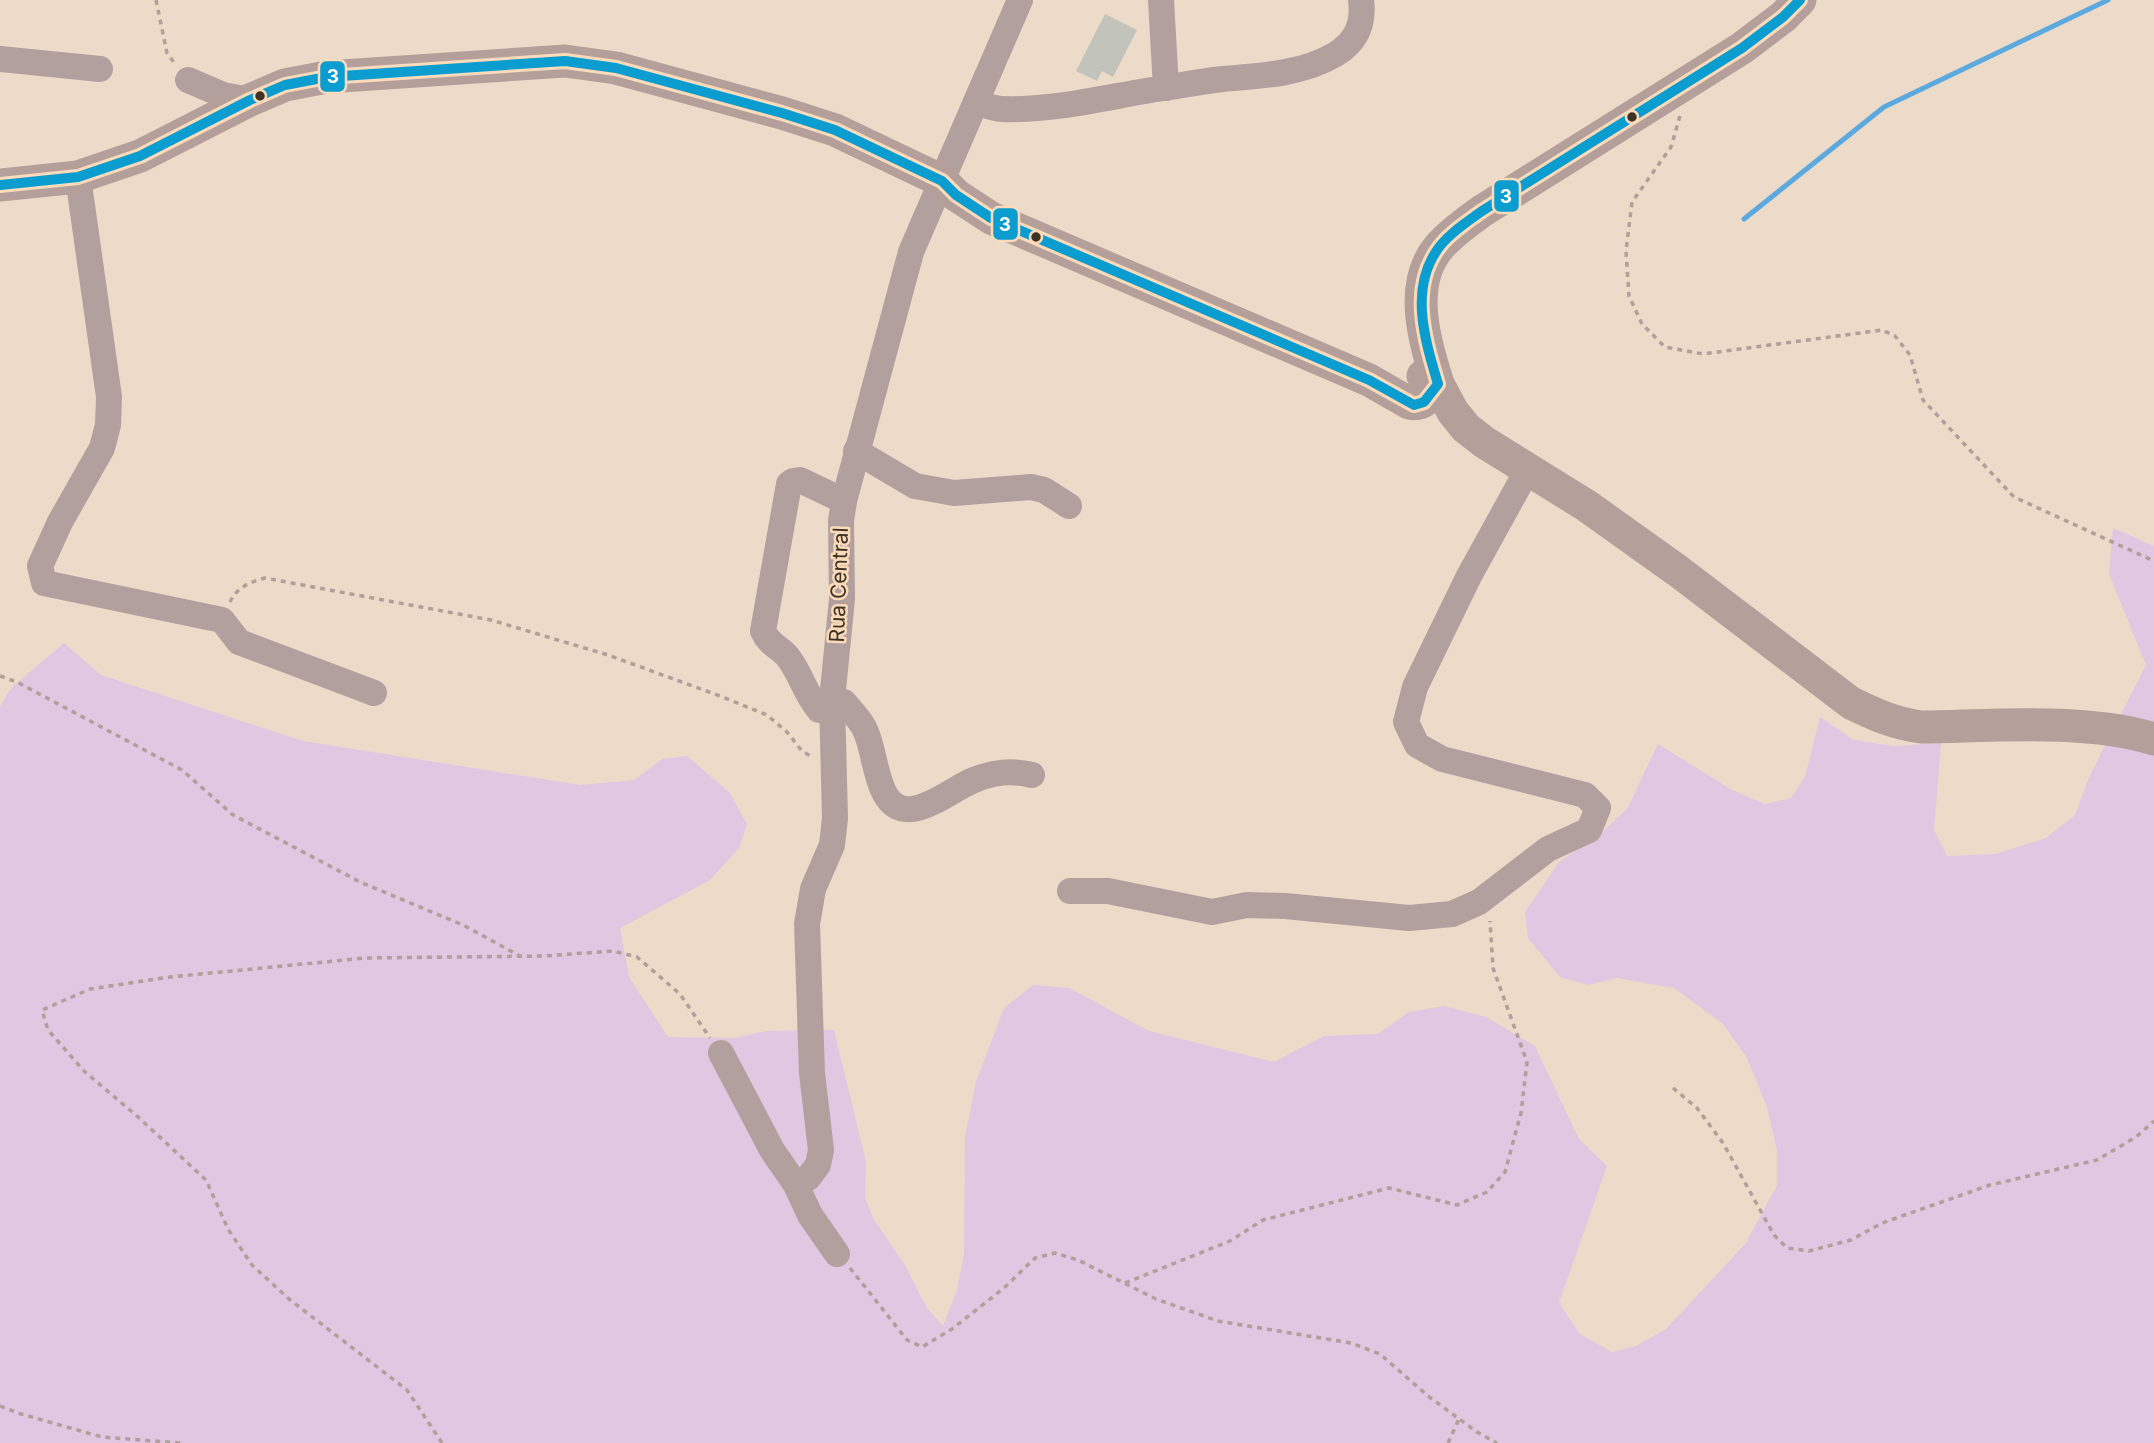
<svg xmlns="http://www.w3.org/2000/svg" width="2154" height="1443" viewBox="0 0 2154 1443" font-family="Inter,sans-serif">
  <style>
    .green { fill: #e0c7e2 }
    .lines { fill: none; stroke-linecap: round; stroke-linejoin: round }
    .stream { stroke: #5ba9de; stroke-width: 5 }
    .building { fill: #c2c3bb }
    .path { stroke: #b0a09a; stroke-width: 3.5; stroke-dasharray: 5 5; stroke-linecap: butt }
    .minor { stroke: #b2a09e; stroke-width: 26 }
    .major { stroke: #b49f9a; stroke-width: 33 }
    .bus-1-casing { stroke: #fcdbbb; stroke-width: 16 }
    .bus-1 { stroke: #0b9cd0; stroke-width: 10 }
    .bus-dot { fill: #3f3326; stroke: #fcdbbb; stroke-width: 2.5 }
    .labels { text-anchor: middle; stroke-width: 5; stroke-linejoin: round; paint-order: stroke }
    .street-label { font-size: 21px; fill: #3f3326; stroke: #fcdbbb }
    .line-badge { stroke: #fcdbbb; stroke-width: 2.5 }
    .badge-label { font-size: 19px; text-anchor: middle; font-weight: bold; fill: #fff }
  </style>
  <rect width="100%" height="100%" fill="#eddbca"/>
  <polygon class="green" points="2113,528 2154,546 2154,1443 0,1443 0,706 12,687 64,643 101,675 303,741 580,785 634,780 662,759 687,756 729,792 747,824 739,848 710,880 620,928 629,977 668,1037 735,1038 765,1031 834,1030 866,1162 865,1198 874,1220 905,1265 927,1308 943,1326 957,1290 964,1254 965,1137 976,1082 1004,1008 1033,985 1069,988 1149,1031 1274,1062 1324,1036 1378,1034 1409,1012 1444,1006 1486,1017 1535,1046 1579,1139 1607,1166 1559,1303 1580,1334 1612,1352 1636,1346 1666,1329 1746,1243 1777,1185 1777,1151 1767,1107 1747,1058 1723,1024 1674,988 1617,978 1588,985 1560,977 1528,938 1525,912 1559,862 1601,833 1627,809 1658,744 1732,790 1765,804 1791,798 1805,777 1820,717 1854,740 1893,746 1941,743 1934,830 1947,856 1996,854 2046,838 2075,815 2090,775 2146,665 2109,574"/>
  <g class="lines">
    <polyline class="stream" points="1744,219 1884,107 2108,0"/>
  </g>
  <polygon class="building" points="1105,14 1137,30 1113,77 1102,71 1097,81 1076,71"/>
  <g class="lines">
    <g class="path">
      <polyline points="156,0 167,53 175,64"/>
      <polyline points="1680,116 1671,147 1632,202 1626,251 1629,296 1642,324 1665,347 1703,354 1882,330 1895,336 1910,355 1923,400 2014,497 2154,561"/>
      <path d="M230 602C237 587 250 582 265 578L491 620 608 655 720 696 767 715 787 732 802 751 812 757"/>
      <polyline points="0,676 17,682 182,770 233,815 360,882 463,925 520,956"/>
      <polyline points="1673,1088 1697,1108 1723,1143 1774,1235 1787,1248 1809,1251 1851,1240 1882,1223 1990,1185 2097,1160 2136,1137 2154,1121"/>
      <polyline points="850,1268 907,1340 922,1347 952,1329 1004,1288 1035,1258 1055,1253 1078,1260 1156,1299 1218,1321 1351,1343 1380,1354 1428,1396 1477,1432 1497,1443"/>
      <polyline points="1125,1283 1230,1241 1263,1220 1389,1188 1457,1205 1487,1192 1505,1172 1521,1113 1527,1062 1493,968 1490,921"/>
      <polyline points="0,1406 21,1414 102,1437 181,1443"/>
      <polyline points="442,1443 407,1390 289,1299 252,1265 228,1229 206,1180 137,1116 84,1071 48,1030 42,1010 90,989 170,977 365,958 544,956 613,951 637,957 680,994 710,1038"/>
      <polyline points="1448,1443 1459,1419"/>
    </g>
    <g class="minor">
      <polyline points="1161,0 1166,88"/>
      <polyline points="0,59 100,69"/>
      <polyline points="188,80 223,95 250,100"/>
      <path d="M976 102C984 105 993 109 1002 109 1058 111 1114 95 1170 87 1188 84 1205 81 1223 79 1260 76 1303 74 1336 54 1357 41 1364 23 1361 0"/>
      <polyline points="78,177 109,397 108,425 102,448 60,522 40,566 44,583 222,620 239,642 374,693"/>
      <polyline points="856,451 915,486 954,493 1031,487 1044,490 1069,506"/>
      <path d="M832 700 844 702C851 711 862 721 866 732 874 751 875 776 885 794 906 831 948 790 974 780 994 772 1011 770 1032 775"/>
      <path d="M832 712 819 710C805 693 802 677 790 660 782 647 770 647 763 631L789 484 793 481 800 480 844 501"/>
      <polyline points="1070,891 1108,891 1212,912 1247,905 1285,906 1409,918 1452,914 1479,902 1548,849 1589,830 1598,808 1585,795 1442,759 1417,745 1406,722 1415,687 1469,576 1528,469"/>
      <polyline points="721,1053 772,1150 796,1185 810,1215 837,1254"/>
      <polyline points="796,1185 808,1178 818,1165 821,1150 812,1073 807,924 813,889 832,845 835,818 832,700 842,599 841,521 844,501 911,252 1020,0"/>
    </g>
    <g class="major">
      <path d="M0 185 78 177 140 156 250 100 285 85 327 77 565 61 616 68 782 113 835 130 942 181 956 195 991 218 1369 380 1409 403C1425 407 1429 395 1438 384"/>
      <path d="M1423 376 1438 384 1453 412 1466 428 1484 442 1587 506 1678 571 1851 703C1876 715 1893 723 1921 727 1994 726 2084 718 2154 739"/>
      <path d="M1438 384C1425 342 1407 285 1439 247 1451 233 1467 222 1482 211L1742 48 1783 17 1800 0"/>
    </g>
    <g class="bus-1-casing">
      <path id="bus-1" d="M0 185 78 177 140 156 250 100 285 85 327 77 565 61 616 68 782 113 835 130 942 181 956 195 991 218 1369 380 1414 405 1424 402 1438 384C1425 340 1408 287 1440 246 1451 232 1467 222 1482 211L1742 48 1783 17 1800 0"/>
    </g>
    <use href="#bus-1" class="bus-1"/>
  </g>
  <g class="bus-dot">
    <circle cx="260" cy="96" r="6"/>
    <circle cx="1632" cy="117" r="6"/>
    <circle cx="1036" cy="237" r="6"/>
  </g>
  <g class="labels">
    <g class="street-label">
      <text transform="translate(839 585) rotate(-88)" y="7">Rua Central</text>
    </g>
  </g>
  <g class="line-badge">
    <rect x="319" y="60" width="27" height="33" rx="7" fill="#0b9cd0"/>
    <rect x="1493" y="179" width="27" height="34" rx="7" fill="#0b9cd0"/>
    <rect x="992" y="207" width="27" height="34" rx="7" fill="#0b9cd0"/>
  </g>
  <g class="badge-label">
    <text x="333" y="83">3</text>
    <text x="1506" y="203">3</text>
    <text x="1005" y="231">3</text>
  </g>
</svg>
